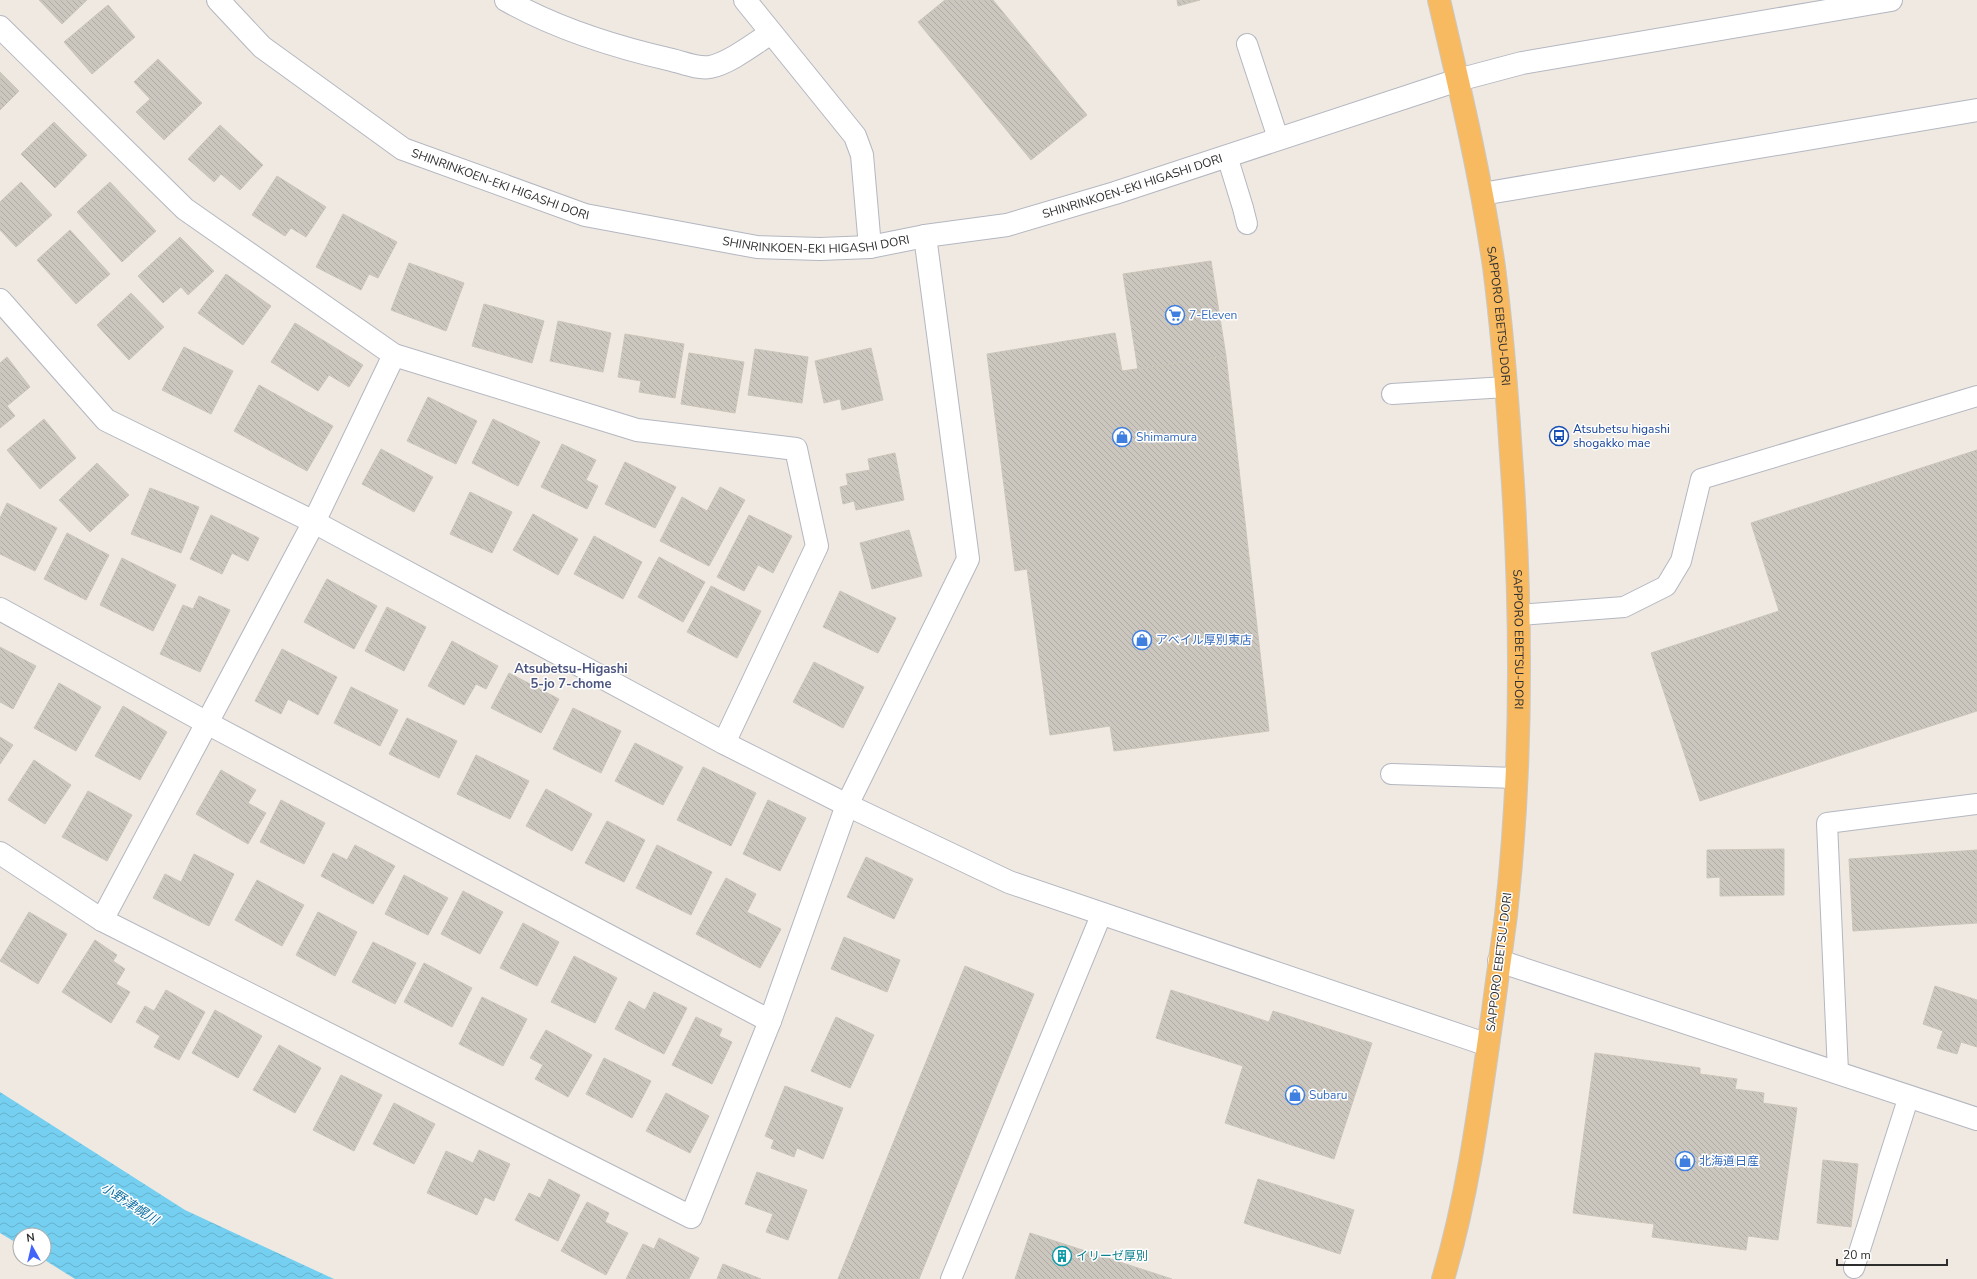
<svg xmlns="http://www.w3.org/2000/svg" width="1977" height="1279" viewBox="0 0 1977 1279" font-family="'Nunito Sans','Noto Sans JP',sans-serif">
  <style>
    .water { fill: url(#water-waves) }
    .building { fill: url(#building-back-hatch); stroke: #cbc5ba }
    .lines { fill: none; stroke-linecap: round; stroke-linejoin: round }
    .service-casing { stroke: #b4b7c1; stroke-width: 22 }
    .minor-casing { stroke: #b4b7c1; stroke-width: 24 }
    .tertiary-casing { stroke: #b4b7c1; stroke-width: 24 }
    .trunk-casing { stroke: #c9c9c9; stroke-width: 24 }
    .service { stroke: #fff; stroke-width: 20 }
    .minor { stroke: #fff; stroke-width: 22 }
    .tertiary { stroke: #fff; stroke-width: 22 }
    .trunk { stroke: #f8ba60; stroke-width: 22 }
    .labels { text-anchor: middle; stroke-width: 3; stroke-linejoin: round; paint-order: stroke }
    .street-label { font-size: 12px; fill: #2e2e2e; stroke: #fff }
    .shop-label { font-size: 12px; fill: #366cbe; stroke: #fff; text-anchor: start }
    .transit-label { font-size: 12px; fill: #164399; stroke: #fff; text-anchor: start }
    .culture-label { font-size: 12px; fill: #0d838f; stroke: #fff; text-anchor: start }
    .neighbourhood-label { font-size: 13px; font-weight: bold; fill: #4d5680; stroke: #fff }
    .water-label { font-size: 13px; font-style: italic; fill: #0d6fa3; stroke: #fff }
  </style>
  <defs>
    <pattern id="water-waves" width="16" height="10" patternUnits="userSpaceOnUse"><rect width="16" height="10" fill="#75cff0"/><path d="M0 5q4-4 8 0t8 0" fill="none" stroke="#66b2ce"/></pattern>
    <pattern id="building-back-hatch" width="6" height="6" patternUnits="userSpaceOnUse"><rect width="6" height="6" fill="#cbc7bf"/><path d="M-1 5l2 2M0 0l6 6M5-1l2 2" fill="none" stroke="#afaba4"/></pattern>
  </defs>
  <rect width="100%" height="100%" fill="#efe9e1"/>
  <polygon class="water" points="0,1092 185,1210 334,1279 75,1279 43,1259 44,1235 20,1235 20,1245 0,1233"/>
  <g class="building">
    <polygon points="39,0 87,0 62,24"/>
    <polygon points="945,0 993,0 1087,115 1031,160 918,22"/>
    <polygon points="1177,0 1200,0 1178,6"/>
    <polygon points="108,5 135,37 92,74 64,42"/>
    <polygon points="158,59 202,103 164,140 136,112 150,99 134,82"/>
    <polygon points="0,72 19,91 0,110"/>
    <polygon points="54,122 87,155 55,188 21,154"/>
    <polygon points="220,125 263,165 240,190 221,174 214,182 188,159"/>
    <polygon points="277,176 326,207 306,237 291,228 285,236 252,215"/>
    <polygon points="21,182 52,215 16,247 0,230 0,202"/>
    <polygon points="110,182 156,231 122,262 77,212"/>
    <polygon points="343,214 397,242 378,278 369,274 361,290 316,267"/>
    <polygon points="70,230 110,274 76,304 37,260"/>
    <polygon points="180,237 214,271 188,295 181,287 163,303 138,276"/>
    <polygon points="1211,261 1226,356 1138,370 1123,274"/>
    <polygon points="409,263 464,283 446,331 391,310"/>
    <polygon points="226,274 271,306 243,345 198,313"/>
    <polygon points="131,293 164,327 129,360 97,325"/>
    <polygon points="484,304 544,321 532,363 472,346"/>
    <polygon points="558,321 611,333 603,372 550,361"/>
    <polygon points="295,323 363,365 349,387 329,375 318,391 271,362"/>
    <polygon points="1115,333 1122,371 1226,356 1269,731 1114,751 1110,726 1050,735 1027,569 1015,571 987,354"/>
    <polygon points="625,334 684,344 675,398 639,392 641,381 618,377"/>
    <polygon points="184,347 233,371 211,414 162,390"/>
    <polygon points="871,348 883,400 842,410 840,399 824,403 815,361"/>
    <polygon points="755,349 808,357 802,403 748,395"/>
    <polygon points="689,353 744,362 735,413 681,404"/>
    <polygon points="7,357 30,387 7,406 15,416 0,428 0,363"/>
    <polygon points="259,385 333,426 307,471 234,431"/>
    <polygon points="428,397 477,421 456,464 407,441"/>
    <polygon points="44,419 76,458 40,489 7,450"/>
    <polygon points="493,419 540,442 518,486 472,463"/>
    <polygon points="562,444 596,460 586,480 598,486 587,509 541,487"/>
    <polygon points="381,449 433,477 414,512 362,484"/>
    <polygon points="1977,450 1977,711 1700,801 1651,653 1779,611 1751,523"/>
    <polygon points="895,453 904,500 856,510 854,501 843,504 840,487 848,485 846,474 870,470 868,459"/>
    <polygon points="625,462 676,487 655,528 605,504"/>
    <polygon points="97,463 129,495 90,532 59,500"/>
    <polygon points="720,487 745,500 709,566 660,541 682,497 707,511"/>
    <polygon points="150,488 199,507 181,553 131,534"/>
    <polygon points="470,492 512,512 492,553 450,534"/>
    <polygon points="7,503 57,528 35,571 0,554 0,518"/>
    <polygon points="533,514 578,539 558,575 513,550"/>
    <polygon points="211,515 259,538 248,561 232,553 222,574 190,559"/>
    <polygon points="749,515 792,536 773,573 758,565 744,591 717,577"/>
    <polygon points="909,530 922,576 872,589 860,543"/>
    <polygon points="67,533 109,555 86,600 44,579"/>
    <polygon points="594,536 642,562 623,599 574,574"/>
    <polygon points="659,557 705,582 683,622 638,597"/>
    <polygon points="122,558 176,585 153,631 100,605"/>
    <polygon points="327,579 377,606 354,649 304,622"/>
    <polygon points="711,586 761,611 737,658 687,632"/>
    <polygon points="840,591 896,618 878,653 823,627"/>
    <polygon points="199,596 230,610 200,672 160,654 183,605 193,609"/>
    <polygon points="387,607 426,627 404,671 365,651"/>
    <polygon points="452,641 498,666 486,689 476,684 464,705 428,686"/>
    <polygon points="0,647 36,666 13,709 0,702"/>
    <polygon points="282,649 337,677 318,715 288,699 281,714 255,701"/>
    <polygon points="814,662 864,687 843,728 793,702"/>
    <polygon points="509,673 559,699 541,733 491,708"/>
    <polygon points="59,683 101,707 76,751 34,728"/>
    <polygon points="351,687 398,710 380,746 334,723"/>
    <polygon points="123,706 167,732 140,780 95,756"/>
    <polygon points="573,708 621,731 601,773 553,749"/>
    <polygon points="407,718 457,741 439,778 389,754"/>
    <polygon points="0,737 13,745 0,764"/>
    <polygon points="635,743 683,767 663,805 615,781"/>
    <polygon points="476,755 529,781 510,819 457,794"/>
    <polygon points="34,760 71,785 45,824 8,800"/>
    <polygon points="703,767 756,793 731,846 677,820"/>
    <polygon points="221,770 256,790 248,803 266,813 248,844 196,814"/>
    <polygon points="546,789 592,814 572,851 526,826"/>
    <polygon points="88,791 132,815 107,861 62,837"/>
    <polygon points="281,800 325,823 304,864 260,842"/>
    <polygon points="768,800 806,818 780,871 743,854"/>
    <polygon points="607,821 645,840 624,882 585,863"/>
    <polygon points="355,845 395,866 373,904 321,876 333,853 347,860"/>
    <polygon points="657,845 712,872 691,915 636,888"/>
    <polygon points="1784,849 1784,895 1720,896 1720,877 1707,878 1707,850"/>
    <polygon points="1977,850 1977,923 1853,931 1849,859"/>
    <polygon points="194,854 234,874 209,926 153,898 165,874 181,882"/>
    <polygon points="866,857 913,879 894,919 847,897"/>
    <polygon points="404,875 448,898 428,935 385,914"/>
    <polygon points="726,878 756,894 747,912 781,929 760,968 696,934"/>
    <polygon points="257,880 304,905 282,946 235,920"/>
    <polygon points="463,891 503,912 480,954 441,934"/>
    <polygon points="29,912 67,934 38,984 0,961"/>
    <polygon points="318,912 357,932 335,976 296,955"/>
    <polygon points="523,923 559,942 537,986 500,968"/>
    <polygon points="844,937 900,960 887,992 831,969"/>
    <polygon points="95,940 117,955 113,961 125,969 116,984 130,992 111,1023 62,992"/>
    <polygon points="373,942 416,963 395,1004 352,982"/>
    <polygon points="574,956 617,978 595,1023 551,1002"/>
    <polygon points="424,963 472,988 452,1027 404,1002"/>
    <polygon points="965,966 1034,994 919,1279 838,1279"/>
    <polygon points="1935,986 1977,1000 1977,1047 1961,1042 1957,1054 1937,1048 1943,1031 1923,1024"/>
    <polygon points="166,990 205,1012 179,1060 154,1047 160,1036 136,1022 145,1006 154,1011"/>
    <polygon points="1171,990 1269,1022 1273,1011 1372,1043 1334,1159 1225,1123 1243,1066 1156,1038"/>
    <polygon points="654,992 687,1008 664,1054 615,1029 629,1001 645,1010"/>
    <polygon points="482,997 527,1019 503,1066 459,1044"/>
    <polygon points="215,1010 262,1036 238,1078 192,1053"/>
    <polygon points="696,1017 722,1029 719,1036 732,1042 712,1084 672,1065"/>
    <polygon points="836,1017 874,1035 850,1088 811,1071"/>
    <polygon points="546,1030 592,1055 568,1097 535,1079 543,1065 530,1058"/>
    <polygon points="279,1045 321,1068 295,1113 253,1090"/>
    <polygon points="1595,1053 1700,1068 1700,1074 1737,1079 1735,1089 1764,1093 1763,1103 1797,1108 1778,1240 1748,1236 1746,1250 1652,1237 1654,1224 1573,1213"/>
    <polygon points="604,1058 651,1081 632,1118 586,1094"/>
    <polygon points="341,1075 382,1095 354,1151 313,1130"/>
    <polygon points="785,1086 843,1108 823,1159 797,1148 794,1157 771,1148 774,1140 765,1136"/>
    <polygon points="666,1093 709,1116 690,1153 646,1131"/>
    <polygon points="394,1103 435,1124 414,1164 373,1144"/>
    <polygon points="479,1150 510,1164 494,1201 485,1197 477,1215 427,1193 446,1151 473,1163"/>
    <polygon points="1823,1160 1858,1164 1851,1227 1817,1223"/>
    <polygon points="757,1172 807,1190 788,1240 766,1232 773,1214 745,1204"/>
    <polygon points="549,1179 580,1195 558,1241 515,1220 529,1193 540,1198"/>
    <polygon points="1258,1179 1354,1210 1340,1254 1244,1223"/>
    <polygon points="587,1202 609,1213 605,1222 628,1233 606,1275 561,1251"/>
    <polygon points="1030,1233 1172,1279 1015,1279"/>
    <polygon points="659,1238 699,1258 689,1279 626,1279 643,1244 654,1249"/>
    <polygon points="723,1264 761,1279 717,1279"/>
  </g>
  <g class="lines">
    <g class="service-casing">
      <g id="service">
        <polyline points="1247,44 1278,138"/>
        <polyline points="1227,156 1243,208 1247,224"/>
        <polyline points="1392,394 1506,387"/>
        <polyline points="1519,615 1624,607 1666,586 1681,561 1701,479 1977,396"/>
        <polyline points="1391,774 1516,778"/>
        <polyline points="1838,1072 1827,823 1977,804"/>
        <polyline points="1854,1268 1909,1096"/>
        <polyline points="951,1279 1102,913"/>
      </g>
    </g>
    <g class="minor-casing">
      <g id="minor">
        <path d="M506 0C557 29 615 47 672 60 684 63 698 69 710 67 730 63 755 43 771 33"/>
        <polyline points="745,0 855,136 862,155 870,247"/>
        <polyline points="0,27 185,209 394,355 637,430 796,449 817,546 724,743"/>
        <polyline points="1482,194 1977,110"/>
        <polyline points="0,609 207,723 770,1021"/>
        <polyline points="0,853 102,920 691,1217 770,1021 847,805 968,559 925,236"/>
        <polyline points="102,920 314,522 394,355"/>
      </g>
    </g>
    <g class="tertiary-casing">
      <g id="tertiary">
        <path id="s1" d="M218 0 262 47 403 149 585 215 757 247 820 249 870 247 925 236 1007 225 1115 193 1458 80 1522 63 1891 0"/>
        <polyline points="0,300 106,420 314,522 724,743 847,805 1009,882 1488,1045"/>
        <polyline points="1499,961 1977,1119"/>
      </g>
    </g>
    <g class="trunk-casing">
      <g id="trunk">
        <path id="s2" d="M1439 0C1460 89 1481 177 1494 267 1502 329 1507 392 1511 455 1522 607 1523 763 1506 915 1502 947 1497 979 1493 1011 1480 1101 1469 1192 1443 1279"/>
      </g>
    </g>
    <use href="#service" class="service"/>
    <use href="#minor" class="minor"/>
    <use href="#tertiary" class="tertiary"/>
    <use href="#trunk" class="trunk"/>
  </g>
  <defs>
    <g id="supermarket-ring" transform="scale(1)"><circle r="9.5" fill="#fff" stroke="#3f7fe0" stroke-width="1.5"/><path d="M-6-5.5h2.5l.6 2H6L4.5 2H-2.5L-4.4-4H-6ZM-1.5 3.2a1.3 1.3 0 1 0 .1 0ZM3 3.2a1.3 1.3 0 1 0 .1 0Z" fill="#3f7fe0"/></g>
    <g id="bus-ring" transform="scale(1)"><circle r="9.5" fill="#fff" stroke="#1a4fb4" stroke-width="1.5"/><path d="M-5-6H5V4H4V6H2V4H-2V6H-4V4H-5ZM-3.5-4V0h7V-4ZM-3.5 1.2v1.5H-2V1.2ZM2 1.2v1.5H3.5V1.2Z" fill="#1a4fb4"/></g>
    <g id="shop-ring" transform="scale(1)"><circle r="9.5" fill="#fff" stroke="#3f7fe0" stroke-width="1.5"/><path d="M-5-2.5h2.3a2.7 3.5 0 0 1 5.4 0H5L5.5 6h-11ZM-1.5-2.5h3a1.5 2.3 0 0 0-3 0Z" fill="#3f7fe0"/></g>
    <g id="building-ring" transform="scale(1)"><circle r="9.5" fill="#fff" stroke="#0f9aa8" stroke-width="1.5"/><path d="M-4-6H4V6H1V3H-1V6H-4ZM-2.5-4.3h1.7v1.8h-1.7ZM.8-4.3h1.7v1.8H.8ZM-2.5-1h1.7V.8h-1.7ZM.8-1h1.7V.8H.8Z" fill="#0f9aa8"/></g>
  </defs>
  <g fill-rule="evenodd">
    <use href="#supermarket-ring" x="1175" y="315"/>
    <use href="#bus-ring" x="1559" y="436"/>
    <use href="#shop-ring" x="1122" y="437"/>
    <use href="#shop-ring" x="1142" y="640"/>
    <use href="#shop-ring" x="1295" y="1095"/>
    <use href="#shop-ring" x="1685" y="1161"/>
    <use href="#building-ring" x="1062" y="1256"/>
  </g>
  <g class="labels">
    <g class="street-label">
      <text dy="4" stroke="none"><textPath href="#s1" startOffset="342">SHINRINKOEN-EKI HIGASHI DORI</textPath></text>
      <text dy="4" stroke="none"><textPath href="#s1" startOffset="990">SHINRINKOEN-EKI HIGASHI DORI</textPath></text>
      <text dy="4" stroke="none"><textPath href="#s1" startOffset="666">SHINRINKOEN-EKI HIGASHI DORI</textPath></text>
      <text dy="4" stroke="none"><textPath href="#s2" startOffset="322">SAPPORO EBETSU-DORI</textPath></text>
      <text dy="4" stroke="none"><textPath href="#s2" startOffset="646">SAPPORO EBETSU-DORI</textPath></text>
      <text transform="translate(1499 962) rotate(-83)" y="4">SAPPORO EBETSU-DORI</text>
    </g>
    <g class="shop-label">
      <text x="1189" y="319">7-Eleven</text>
      <text x="1136" y="441">Shimamura</text>
      <text x="1156" y="644">アベイル厚別東店</text>
      <text x="1309" y="1099">Subaru</text>
      <text x="1699" y="1165">北海道日産</text>
    </g>
    <g class="transit-label">
      <text x="1573" y="433">Atsubetsu higashi<tspan x="1573" dy="14">shogakko mae</tspan></text>
    </g>
    <g class="culture-label">
      <text x="1076" y="1260">イリーゼ厚別</text>
    </g>
    <g class="neighbourhood-label">
      <text x="571" y="673">Atsubetsu-Higashi<tspan x="571" dy="15">5-jo 7-chome</tspan></text>
    </g>
    <g class="water-label">
      <text transform="translate(130 1203) rotate(33)" y="5">小野津幌川</text>
    </g>
  </g>
  <g transform="translate(32 1247) rotate(352)"><circle r="19" fill="#ffffff" stroke="#ababab"/>
  <path d="M0-3L7 15L0 10L-7 15Z" fill="#4264fb"/>
  <text y="-6" font-size="11" font-weight="bold" text-anchor="middle" fill="#2e2e2e">N</text>
  </g>
  <path d="M1837 1259v6h110v-6" fill="none" stroke="#2e2e2e" stroke-width="2"/>
  <text x="1843" y="1259" font-size="12" fill="#2e2e2e" stroke="#ffffff" stroke-width="3" paint-order="stroke">20 m</text>
</svg>
